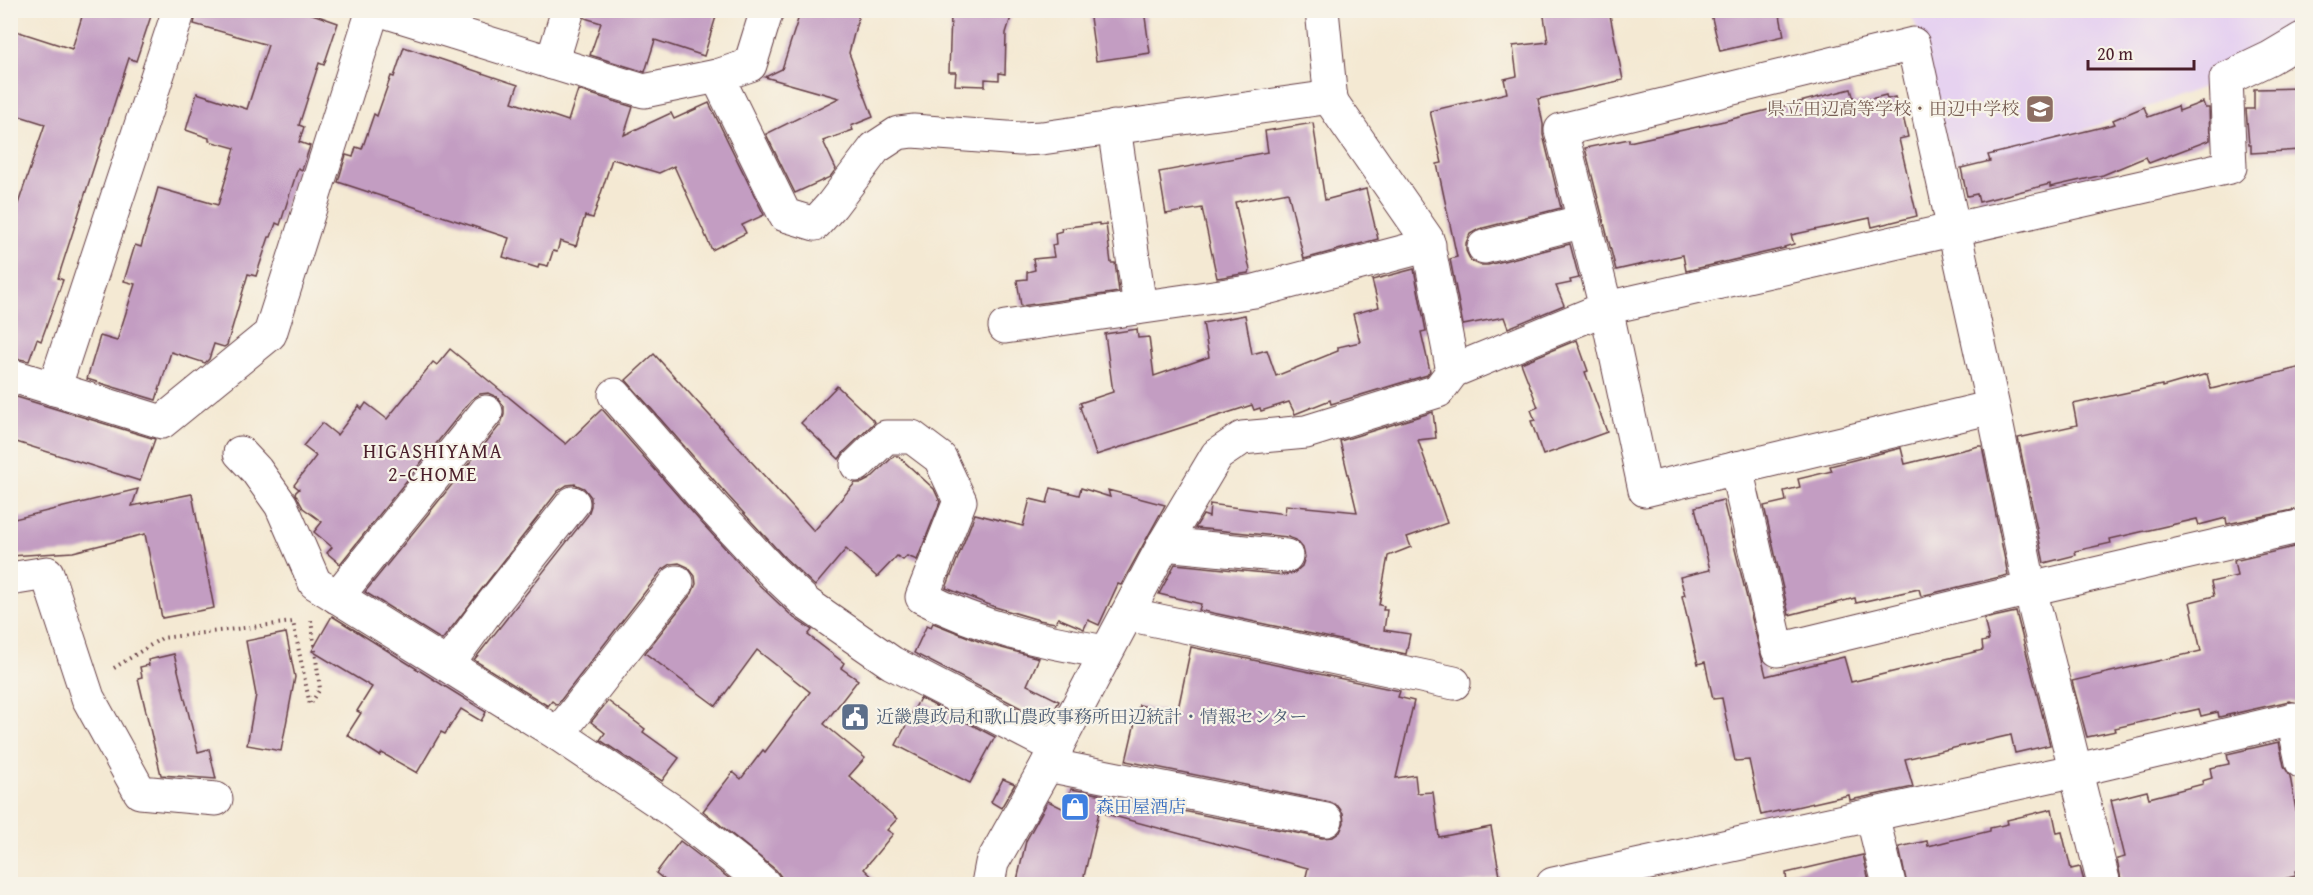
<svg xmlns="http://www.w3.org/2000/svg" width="2313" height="895" viewBox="0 0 2313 895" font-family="'Gentium Book Plus','Noto Serif JP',serif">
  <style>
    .built { fill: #e6d2f0 }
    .building { fill: #c39dc2 }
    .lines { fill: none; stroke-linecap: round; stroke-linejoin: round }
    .minor-casing { stroke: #643d44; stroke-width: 35 }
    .path { stroke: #643d44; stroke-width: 4; stroke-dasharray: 1.5 4.5; stroke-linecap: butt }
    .minor { stroke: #fff; stroke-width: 33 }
    .labels { text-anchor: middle; stroke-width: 4.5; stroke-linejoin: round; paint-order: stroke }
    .education-label { font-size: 18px; fill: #785e54; stroke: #f7f3e8; text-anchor: end }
    .service-label { font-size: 18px; fill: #4e5e75; stroke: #f7f3e8; text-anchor: start }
    .shop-label { font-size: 18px; fill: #366cbe; stroke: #f7f3e8; text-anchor: start }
    .neighbourhood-label { font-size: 20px; letter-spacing: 1.5px; fill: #4a1f2b; stroke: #f7f3e8 }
  </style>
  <rect width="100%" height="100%" fill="#f7f3e8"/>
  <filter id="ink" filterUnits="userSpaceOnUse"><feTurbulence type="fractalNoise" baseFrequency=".0167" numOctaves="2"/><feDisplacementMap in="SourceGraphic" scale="12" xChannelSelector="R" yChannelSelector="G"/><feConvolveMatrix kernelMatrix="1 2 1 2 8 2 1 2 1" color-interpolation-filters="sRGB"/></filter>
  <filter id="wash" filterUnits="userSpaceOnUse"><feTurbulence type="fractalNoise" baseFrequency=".008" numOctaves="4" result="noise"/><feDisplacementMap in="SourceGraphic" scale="24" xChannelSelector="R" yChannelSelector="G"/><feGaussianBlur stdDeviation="1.35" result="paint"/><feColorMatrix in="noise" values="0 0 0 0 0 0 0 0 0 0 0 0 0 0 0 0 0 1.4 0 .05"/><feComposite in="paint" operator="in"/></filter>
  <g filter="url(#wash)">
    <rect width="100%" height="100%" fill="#f4e9d3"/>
    <polygon class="built" points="1910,11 2302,11 2302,39 2226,79 2056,140 1954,164 1919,34"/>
    <g id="blocks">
      <g class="building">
        <polygon points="84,10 134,10 151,16 136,61 129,58 58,278 63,280 41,341 37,339 29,361 10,357 10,201 18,204 45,124 10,113 10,29 72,49"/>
        <polygon points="197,10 301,10 338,23 324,65 319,63 299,125 304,127 299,142 310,146 302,170 298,168 280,225 276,223 271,237 269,237 256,276 248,274 227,345 224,347 214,344 209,359 205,363 171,352 156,400 87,379 100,336 117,341 135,284 124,281 135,245 141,247 158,188 218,205 235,148 209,141 209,138 186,130 197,93 247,109 268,45 194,24"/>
        <polygon points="586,10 718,10 704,56 655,40 645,72 590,55 601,23 585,18"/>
        <polygon points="801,10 860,10 849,53 873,117 851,126 853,130 823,141 836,169 830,177 795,193 766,134 839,98 765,77 782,69"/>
        <polygon points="1089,10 1144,10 1150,53 1096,61"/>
        <polygon points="1543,10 1609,10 1623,80 1538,99 1543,124 1543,135 1561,208 1479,229 1470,234 1466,243 1466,251 1471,261 1480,265 1488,265 1570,244 1579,278 1570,280 1571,283 1556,286 1564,305 1508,328 1504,317 1463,325 1450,259 1457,257 1437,164 1442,163 1430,111 1507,93 1504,79 1517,76 1513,46 1548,42"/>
        <polygon points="1710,10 1779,10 1784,36 1720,51"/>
        <polygon points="951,15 1011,17 1006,33 1005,74 999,73 999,80 985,79 985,86 955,85 956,72 949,72"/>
        <polygon points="404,47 518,85 512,102 568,121 578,90 633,107 624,135 671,113 674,119 709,103 764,215 742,225 746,233 712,250 674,166 659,173 612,159 593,218 585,216 576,246 560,241 557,252 553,251 548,266 539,264 538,268 503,257 509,238 338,182 346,155 353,157 356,147 362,149 374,114 377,116 391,76 394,77"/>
        <polygon points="2302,88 2302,150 2251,153 2251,145 2249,145 2246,109 2254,109 2254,89"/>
        <polygon points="1851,89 1855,103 1886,95 1887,99 1895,97 1897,104 1900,104 1908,137 1899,139 1917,216 1872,227 1870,218 1791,235 1794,244 1784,247 1785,248 1686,271 1683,255 1616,270 1585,148 1629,139 1629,142 1724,121"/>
        <polygon points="2203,102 2205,108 2209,108 2210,140 2149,163 2146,157 2103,175 2050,187 2050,184 1979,202 1977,194 1967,196 1961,168 1990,161 1988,155 2115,124 2113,120 2144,107 2148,117 2178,106 2179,111"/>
        <polygon points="1313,123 1325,200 1366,189 1378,239 1304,259 1288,192 1235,202 1250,270 1248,273 1217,278 1202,208 1166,214 1159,172 1268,152 1265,131"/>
        <polygon points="1099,223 1099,225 1106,224 1111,263 1115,263 1119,292 1021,306 1017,280 1027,279 1027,272 1035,270 1033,259 1054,257 1052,245 1056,244 1055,233 1062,231 1061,228"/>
        <polygon points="1414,269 1426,331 1421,332 1430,371 1427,375 1331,404 1330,400 1295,414 1289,402 1261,411 1260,408 1254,410 1252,405 1096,455 1080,407 1082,406 1080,403 1113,392 1105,334 1137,329 1138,338 1149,337 1154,376 1209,357 1203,323 1245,315 1252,354 1267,350 1276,376 1338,351 1338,347 1360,342 1353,314 1379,307 1372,280"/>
        <polygon points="1577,340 1588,371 1585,372 1607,432 1543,455 1531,421 1535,420 1531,410 1538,407 1521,363"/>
        <polygon points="450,349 566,444 602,409 700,521 758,584 794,618 812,630 808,635 844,663 841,668 858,680 824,724 865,758 849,776 897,819 887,830 893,834 864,869 881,885 782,885 782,878 776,870 703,811 733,772 741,779 763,750 765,752 810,692 757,650 716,706 645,653 692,593 696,584 695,576 688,567 679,563 671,564 662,570 557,705 552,701 548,706 474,660 588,515 591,506 591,497 584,488 575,484 567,485 558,491 442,640 365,592 501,424 504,415 504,406 497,397 488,393 480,394 471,400 340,564 327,553 332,547 314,532 322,522 303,508 295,493 299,489 294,485 316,456 303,446 322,423 337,435 359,406 362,409 366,403 387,419 433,362 437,365"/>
        <polygon points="654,354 814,531 855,483 862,483 870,479 894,456 898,456 934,489 940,502 917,560 907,556 903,560 897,556 877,577 846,549 815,586 785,558 728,496 626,380"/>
        <polygon points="2302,367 2302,508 2227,524 2226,518 2199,525 2197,519 2110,539 2111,543 2075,551 2076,555 2044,563 2018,438 2077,425 2073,404 2162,385 2162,387 2207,374 2211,389"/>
        <polygon points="837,386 875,422 844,452 839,459 801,423"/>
        <polygon points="10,395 155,439 140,481 10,440"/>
        <polygon points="1433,412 1436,438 1418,440 1447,523 1407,537 1411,547 1388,556 1379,605 1384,606 1383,610 1387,610 1384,630 1410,634 1406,654 1199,610 1201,604 1159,594 1175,564 1284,575 1294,573 1302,566 1305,557 1303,548 1296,540 1288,537 1195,528 1203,515 1209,517 1210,504 1285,514 1286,505 1357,512 1340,441"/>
        <polygon points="1979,446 1982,446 2008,575 1921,596 1919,589 1856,603 1855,598 1789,615 1764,506 1786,501 1784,491 1800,487 1798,479 1832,471 1830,466 1901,448 1905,464"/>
        <polygon points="1051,488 1079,495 1081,488 1110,497 1108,490 1165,505 1121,585 1118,584 1099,625 1088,620 1084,629 1058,618 1055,623 1039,620 995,607 946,588 975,514 1023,526 1030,499 1047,503"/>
        <polygon points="138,489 132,506 192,494 214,608 162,618 145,534 73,552 10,556 10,520"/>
        <polygon points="1723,500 1766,676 1844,657 1851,682 1983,650 1982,642 1989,640 1984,619 2016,612 2050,745 2015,753 2011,735 1905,759 1913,787 1850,800 1849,795 1761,815 1749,760 1735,761 1722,698 1713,699 1705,662 1698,664 1682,596 1685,595 1680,577 1710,570 1695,507"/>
        <polygon points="2302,545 2302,704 2289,701 2219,717 2218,712 2201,716 2199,709 2115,728 2116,731 2087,737 2072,681 2201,651 2190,602 2214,596 2211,582 2237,576 2234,561"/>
        <polygon points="332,616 486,712 481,721 461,709 445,734 441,732 417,773 382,753 380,756 347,735 361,713 357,711 372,687 312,651"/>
        <polygon points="933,623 983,643 1039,658 1027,685 1059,701 1048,722 914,653 927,625 931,627"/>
        <polygon points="286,633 295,677 281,751 247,745 256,695 246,641"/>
        <polygon points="1191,647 1400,691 1398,697 1414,701 1396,778 1415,775 1417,793 1433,792 1439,837 1491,827 1500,876 1457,885 1304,885 1308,868 1106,814 1111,797 1322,838 1333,837 1340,832 1344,823 1343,813 1338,806 1330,802 1126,761 1139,705 1177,714"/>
        <polygon points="174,654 198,752 209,749 216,779 161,775 138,678 142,677 140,667 149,665 148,660"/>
        <polygon points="920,698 995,737 970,783 896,745"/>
        <polygon points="608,701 645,729 643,732 679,758 662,781 600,740 605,733 591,722"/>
        <polygon points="2279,742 2284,766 2290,776 2302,844 2302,869 2295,871 2296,876 2259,885 2122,885 2117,859 2125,857 2111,800 2147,791 2149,798 2203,784 2202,781 2212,778 2210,768 2229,764 2227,754"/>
        <polygon points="1003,779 1015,784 1001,808 991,802"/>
        <polygon points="1071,789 1103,795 1082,885 1016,885 1026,841 1048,801 1066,810"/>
        <polygon points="2052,809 2057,833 2062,832 2071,869 2080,867 2085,885 1907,885 1899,847 1927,841 1928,846 1990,831 1990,828 2008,824 2007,820"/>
        <polygon points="680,841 735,883 736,885 671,885 656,873"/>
        <polygon points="1863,855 1870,885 1787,885 1786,873"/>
      </g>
    </g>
  </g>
  <g filter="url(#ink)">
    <use href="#blocks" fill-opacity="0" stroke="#643d44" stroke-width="1.5"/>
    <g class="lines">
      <g class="minor-casing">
        <g id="minor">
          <polyline points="381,10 644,91 717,76 750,65 767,10"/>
          <polyline points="1322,10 1331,101 1427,239 1453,371"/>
          <polyline points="552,63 568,10"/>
          <polyline points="717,76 785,215 815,224 832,205 875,148 898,133 913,131 1020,139 1042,138 1331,97"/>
          <polyline points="1114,127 1140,307"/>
          <polyline points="1484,247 1584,221"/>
          <polyline points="1005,327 1255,291 1429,245"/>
          <polyline points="10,375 162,422 270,334 373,10"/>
          <polyline points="54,389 179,10"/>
          <polyline points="615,395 714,509 772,571 807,604 892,663 1057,748"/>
          <polyline points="1993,407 1645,490 1606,308 1561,130 1913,44 1993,407 2030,589 2104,884"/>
          <polyline points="240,453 256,470 281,505 315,583 558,734 674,812 747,869 764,884"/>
          <path d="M857 465 886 437H912L940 458 960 501 922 597C981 628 1040 641 1106 652"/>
          <polyline points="1736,468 1778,650 2030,589 2302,526"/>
          <polyline points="1164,544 1286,556"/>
          <polyline points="10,579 47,573 88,698 140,792 216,799"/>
          <polyline points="337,597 486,412"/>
          <polyline points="1127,614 1454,683"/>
          <polyline points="448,664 483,616 573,503"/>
          <polyline points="558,734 677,582"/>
          <polyline points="1047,765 1326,820"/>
          <polyline points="1872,815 1889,884"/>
          <polyline points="988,884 992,863 1047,765 1164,544 1217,455 1242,438 1306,432 1438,391 1453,371 1606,308 2230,167 2226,79 2270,58 2302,39"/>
          <polyline points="1553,884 2077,770 2293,719 2302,762"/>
        </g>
      </g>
      <polyline class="path" points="114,668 162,638 293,622 310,705 320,689 311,620"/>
      <use href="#minor" class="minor"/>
    </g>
  </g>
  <defs>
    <g id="school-square" transform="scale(1.5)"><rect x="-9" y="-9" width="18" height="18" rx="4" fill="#8d6e63" stroke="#f7f3e8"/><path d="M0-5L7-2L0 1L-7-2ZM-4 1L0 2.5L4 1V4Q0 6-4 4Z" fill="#fff"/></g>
    <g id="civic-square" transform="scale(1.5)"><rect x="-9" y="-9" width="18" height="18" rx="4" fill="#5c6f8a" stroke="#f7f3e8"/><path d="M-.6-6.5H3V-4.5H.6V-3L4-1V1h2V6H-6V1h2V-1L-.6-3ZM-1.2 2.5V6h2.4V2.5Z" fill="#fff"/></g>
    <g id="shop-square" transform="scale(1.5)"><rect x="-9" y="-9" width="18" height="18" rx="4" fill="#3f7fe0" stroke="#f7f3e8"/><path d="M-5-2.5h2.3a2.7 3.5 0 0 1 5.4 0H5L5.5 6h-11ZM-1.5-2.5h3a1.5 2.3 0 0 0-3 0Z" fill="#fff"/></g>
  </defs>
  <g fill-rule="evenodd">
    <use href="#school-square" x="2040" y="109"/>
    <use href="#civic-square" x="855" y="717"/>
    <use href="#shop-square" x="1075" y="807"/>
  </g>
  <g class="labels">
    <g class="education-label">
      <text x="2019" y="115">県立田辺高等学校・田辺中学校</text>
    </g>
    <g class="service-label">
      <text x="876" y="723">近畿農政局和歌山農政事務所田辺統計・情報センター</text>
    </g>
    <g class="shop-label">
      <text x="1096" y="813">森田屋酒店</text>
    </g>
    <g class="neighbourhood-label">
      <text x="433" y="458">HIGASHIYAMA<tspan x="433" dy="23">2-CHOME</tspan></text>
    </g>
  </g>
  <rect width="2313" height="895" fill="none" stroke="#f7f3e8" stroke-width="36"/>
  <path d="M2088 60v9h106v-9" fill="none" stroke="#4a1f2b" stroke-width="3"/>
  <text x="2097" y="60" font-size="18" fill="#4a1f2b" stroke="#f7f3e8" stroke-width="4.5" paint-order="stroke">20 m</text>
</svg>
